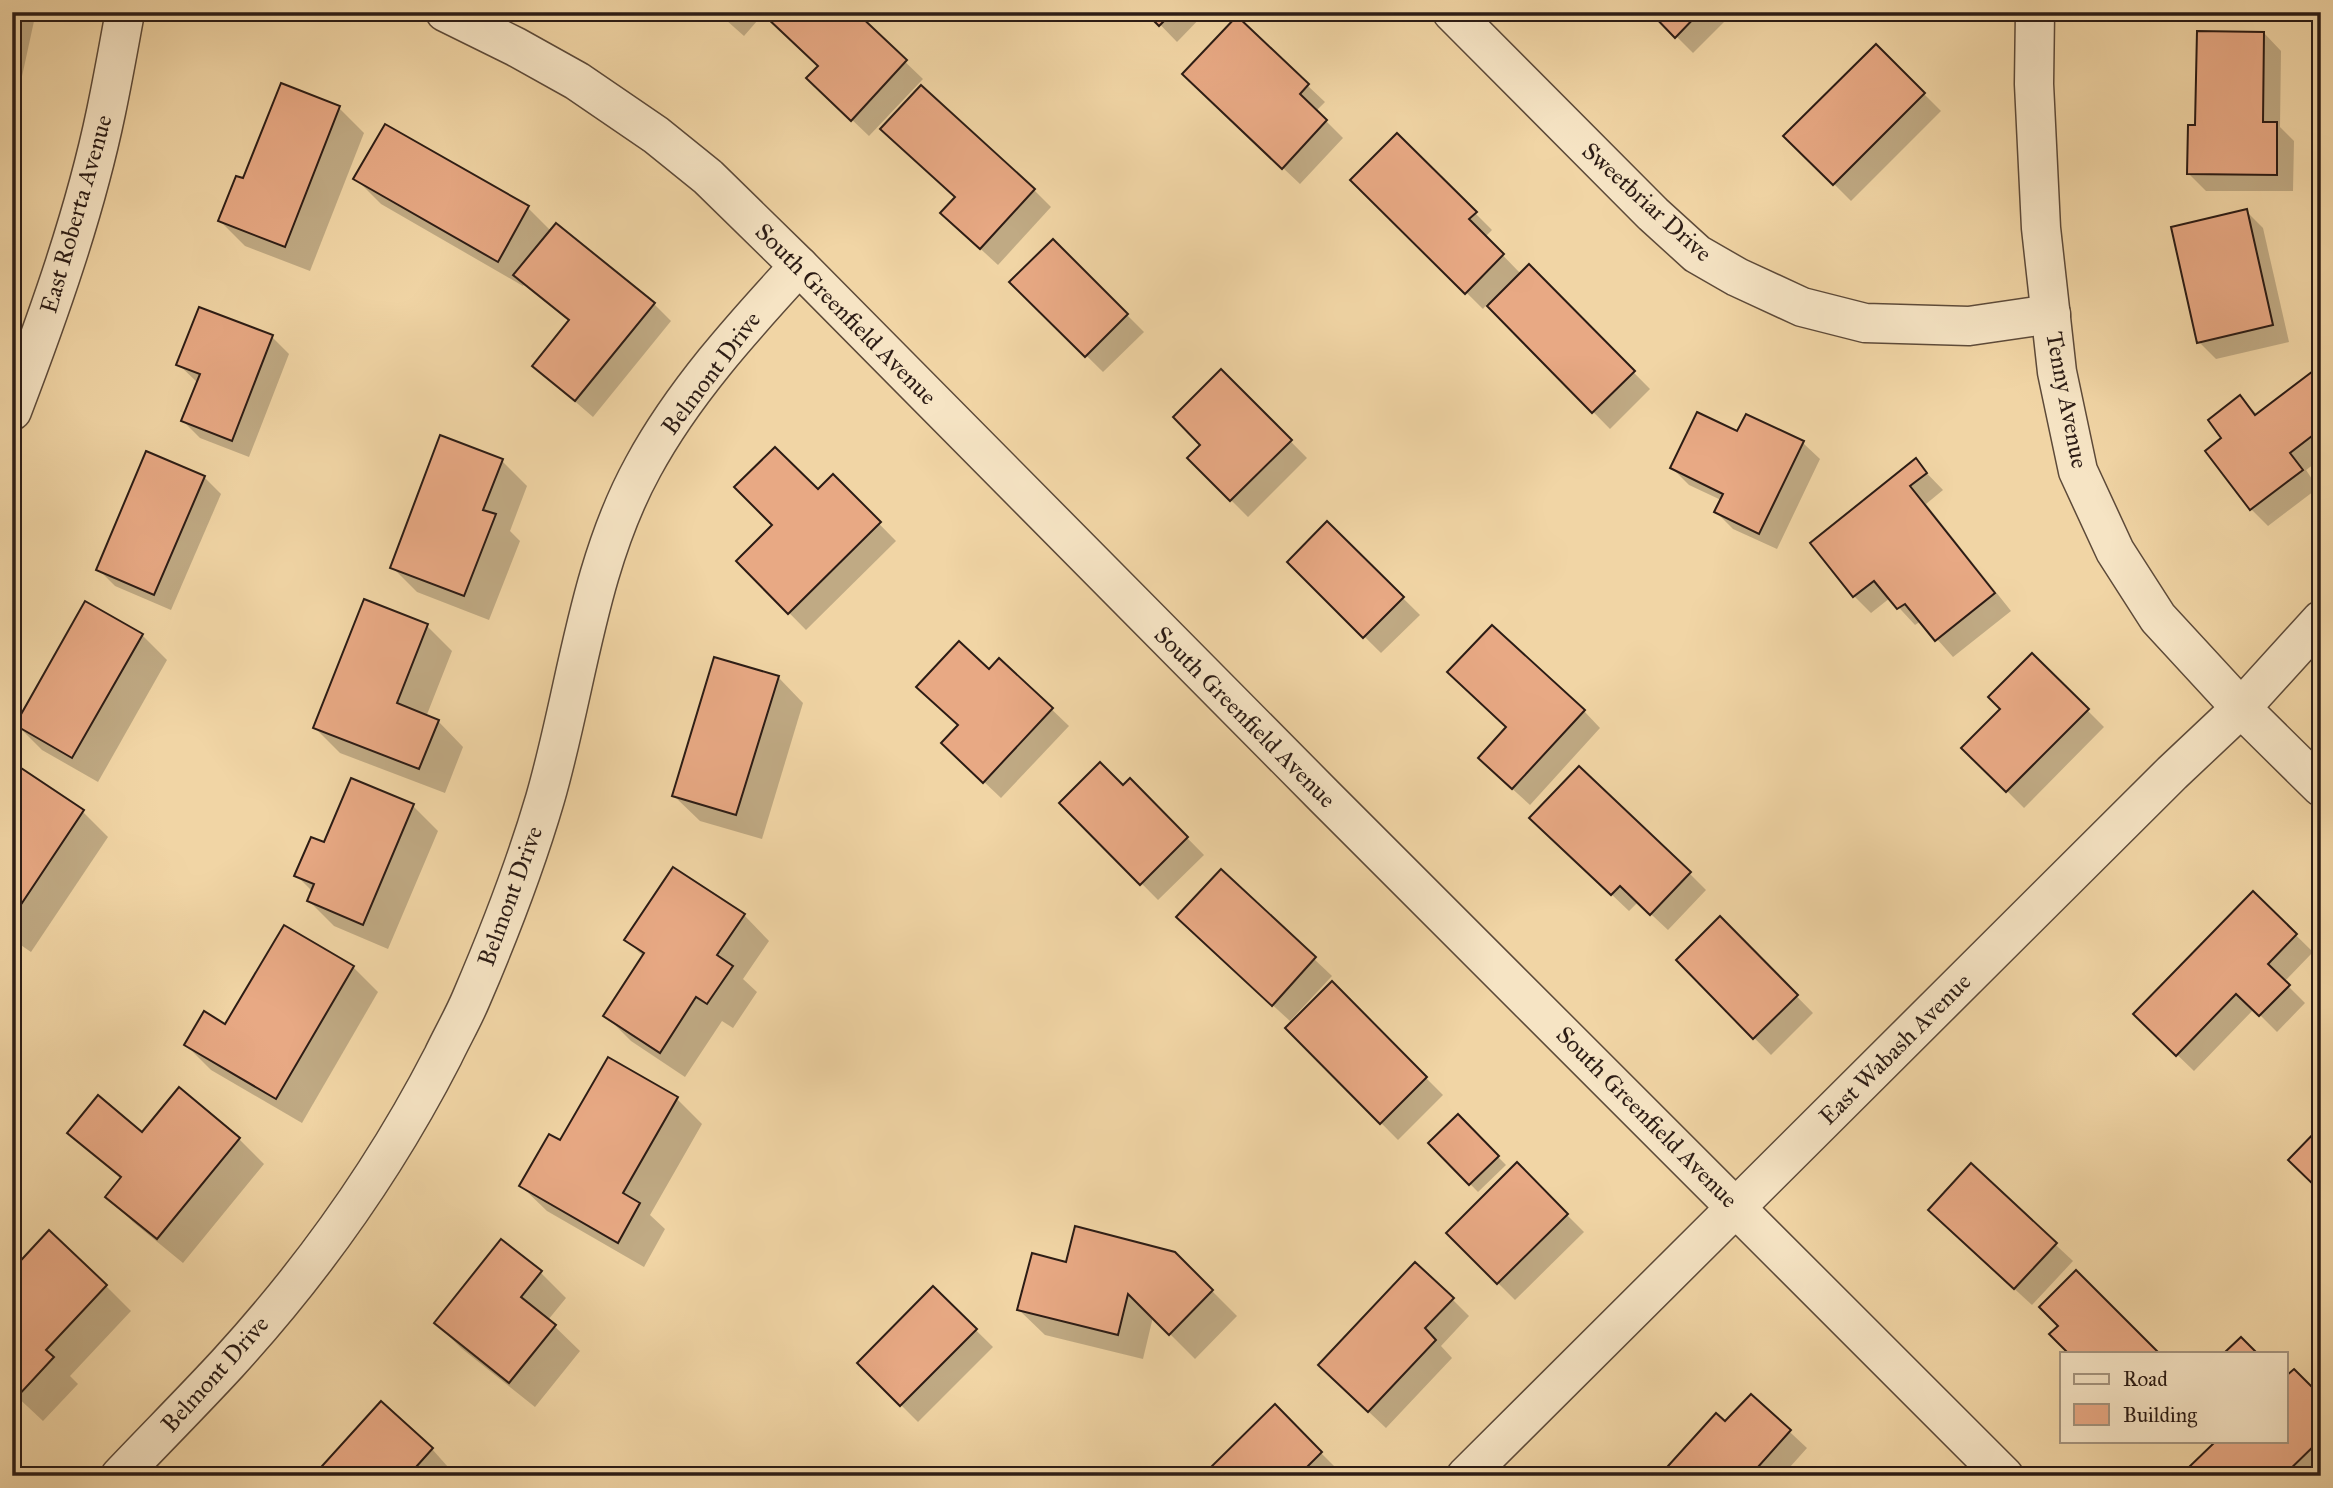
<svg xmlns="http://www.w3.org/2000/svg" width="2333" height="1488" viewBox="0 0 2333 1488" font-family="'IM FELL Great Primer',serif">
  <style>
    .shadow { fill: #0003 }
    .building { fill: #e8a984; stroke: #2c1c15; stroke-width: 2 }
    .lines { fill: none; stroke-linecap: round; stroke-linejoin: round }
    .minor-casing { stroke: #5d4a39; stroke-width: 41 }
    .minor { stroke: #f6e4c4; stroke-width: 38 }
    .labels { text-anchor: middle; stroke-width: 7; stroke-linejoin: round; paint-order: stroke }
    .street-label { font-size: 24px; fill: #2c1c15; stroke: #f6e4c4 }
  </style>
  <rect width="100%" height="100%" fill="#f1d5a5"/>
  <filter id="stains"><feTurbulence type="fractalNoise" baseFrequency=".00286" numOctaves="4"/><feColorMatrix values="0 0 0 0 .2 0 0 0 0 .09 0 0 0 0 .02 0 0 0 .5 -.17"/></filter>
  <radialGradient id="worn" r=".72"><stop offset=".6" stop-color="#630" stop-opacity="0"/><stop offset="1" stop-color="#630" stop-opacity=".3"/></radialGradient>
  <g class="shadow">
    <polygon points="12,12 36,12 16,104 12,104"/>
    <polygon points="717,12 853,12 923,79 869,136 826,95 820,66 764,13 744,36"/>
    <polygon points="1148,12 1206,12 1177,42"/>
    <polygon points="1652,12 1734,12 1693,53"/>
    <polygon points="2234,12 2256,12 2255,16"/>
    <polygon points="1237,19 1325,102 1316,111 1343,138 1300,184 1201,91"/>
    <polygon points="2264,33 2281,51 2280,127 2294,141 2293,191 2206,191 2189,174 2197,126"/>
    <polygon points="1876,46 1941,111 1851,201 1786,136"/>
    <polygon points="339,108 364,133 310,271 245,246 220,221"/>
    <polygon points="1397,135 1492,230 1485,237 1521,274 1529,267 1650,389 1610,429 1487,304 1483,309 1353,180"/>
    <polygon points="356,179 528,208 551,231 654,304 671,321 593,417 534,366 570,322 524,284 523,286 381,204"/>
    <polygon points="1034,190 1051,207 998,265 960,230 956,198"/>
    <polygon points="2246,211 2263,228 2289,342 2216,359 2199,342"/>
    <polygon points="1053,241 1144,332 1103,372 1012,282"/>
    <polygon points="272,337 289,354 249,457 200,438 183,421 198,383 178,364"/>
    <polygon points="2321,367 2321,459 2306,470 2318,488 2268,526 2251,509 2224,438 2240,398 2258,415"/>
    <polygon points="1221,371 1307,458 1248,517 1189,458 1203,445"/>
    <polygon points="1738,433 1803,443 1820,459 1777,549 1733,529 1716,512 1721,500 1689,485 1672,468"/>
    <polygon points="502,461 527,486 510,531 520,541 489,620 417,592 392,567"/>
    <polygon points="1915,461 1943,490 1926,504 2011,611 1953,657 1921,621 1915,625 1890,598 1871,613 1854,596"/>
    <polygon points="204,477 221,494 171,610 115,586 98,569"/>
    <polygon points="833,477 896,541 806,630 738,561"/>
    <polygon points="1327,523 1420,615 1381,653 1289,562"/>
    <polygon points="427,626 452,651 426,717 438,721 463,747 445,793 340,753 315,728"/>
    <polygon points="142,635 167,660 98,782 42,750 17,725"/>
    <polygon points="2032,655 2104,727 2024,808 1964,748 2002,709"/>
    <polygon points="1000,660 1069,726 1001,798 961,760 960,726 989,672"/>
    <polygon points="778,677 803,703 762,839 700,821 674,796"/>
    <polygon points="1584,711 1600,728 1530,805 1497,775"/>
    <polygon points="12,764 83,812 108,837 31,952 12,939"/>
    <polygon points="1130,780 1204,855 1158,900 1062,803 1123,788"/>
    <polygon points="413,806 438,831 388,949 334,926 309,901 313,892 296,875 324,844"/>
    <polygon points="1549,835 1689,873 1706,890 1668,930 1638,902 1629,911"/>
    <polygon points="1221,871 1332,976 1290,1021 1195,934"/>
    <polygon points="2253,893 2313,952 2284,982 2305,1003 2277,1032 2254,1009 2194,1071 2135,1014"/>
    <polygon points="744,915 769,941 743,979 757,992 733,1028 722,1021 685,1077 631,1041 605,1015 644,957 627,940"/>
    <polygon points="1720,918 1813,1013 1771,1055 1678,960"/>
    <polygon points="353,967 378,992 302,1123 211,1070 186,1045"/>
    <polygon points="1332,984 1443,1095 1398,1140 1287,1028"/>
    <polygon points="609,1059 677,1099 702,1124 650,1215 665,1229 644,1267 547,1211 521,1186 561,1143"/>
    <polygon points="179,1090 239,1139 264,1164 183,1263 133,1222 108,1197 122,1180 70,1132 142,1134"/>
    <polygon points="1458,1116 1506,1165 1478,1192 1430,1143"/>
    <polygon points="1517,1165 1584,1232 1515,1300 1448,1233"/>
    <polygon points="1971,1166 2073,1261 2032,1305 1947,1227"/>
    <polygon points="1174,1253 1237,1316 1195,1359 1153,1317 1143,1359 1045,1335 1019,1310 1067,1264"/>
    <polygon points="12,1273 106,1286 131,1311 70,1376 78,1384 43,1421 12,1392"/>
    <polygon points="541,1273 566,1298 548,1320 580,1351 535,1407 461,1348 436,1323"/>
    <polygon points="933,1288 993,1347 918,1422 859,1363"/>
    <polygon points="1452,1299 1469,1316 1441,1346 1452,1358 1386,1428 1337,1382"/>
    <polygon points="2294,1371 2321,1398 2321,1472 2317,1476 2198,1476 2191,1468 2219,1441 2286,1441 2286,1379"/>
    <polygon points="1751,1396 1807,1448 1782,1476 1661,1476 1726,1424"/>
    <polygon points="381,1403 432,1449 456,1476 315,1476"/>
    <polygon points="1275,1407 1338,1470 1332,1476 1218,1476"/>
  </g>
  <g class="building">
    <polygon points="717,12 733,12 726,20"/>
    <polygon points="766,12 856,12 907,60 851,121 806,78 818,66 764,15"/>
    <polygon points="1145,12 1173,12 1159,26"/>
    <polygon points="1650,12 1700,12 1675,38"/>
    <polygon points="1237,16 1309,84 1300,94 1327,120 1282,169 1182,74"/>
    <polygon points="2197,31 2264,32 2263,122 2277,122 2277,175 2187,174 2188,125 2195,125"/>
    <polygon points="1876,44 1925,93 1833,185 1783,136"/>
    <polygon points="281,83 340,106 285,247 218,221 236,176 243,178"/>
    <polygon points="921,85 1035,189 980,249 940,213 955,197 880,129"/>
    <polygon points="385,124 529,206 498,262 353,179"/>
    <polygon points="1397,133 1477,212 1469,219 1504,254 1465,294 1350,180"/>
    <polygon points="2247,209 2273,325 2197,343 2171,227"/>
    <polygon points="556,223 655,303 575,401 532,366 569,320 513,275"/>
    <polygon points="1053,239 1128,314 1085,357 1009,282"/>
    <polygon points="1529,264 1635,371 1592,413 1487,306"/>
    <polygon points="199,307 273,335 232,441 181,421 200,374 176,365"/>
    <polygon points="2321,365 2321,429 2290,453 2303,470 2250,510 2205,451 2221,438 2208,420 2240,395 2255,415"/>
    <polygon points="1221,369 1292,440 1230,501 1187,458 1200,445 1173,417"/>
    <polygon points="1697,412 1737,431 1746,414 1804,441 1759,534 1714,512 1723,494 1670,468"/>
    <polygon points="440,435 503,459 483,510 496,514 464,596 390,568"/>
    <polygon points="775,447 818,489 833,474 881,522 788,614 736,561 772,525 734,487"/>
    <polygon points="146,451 205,476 154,595 96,570"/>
    <polygon points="1916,458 1927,473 1910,486 1995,593 1935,641 1905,604 1897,609 1874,581 1853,597 1810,543"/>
    <polygon points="1327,521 1404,597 1363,638 1287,562"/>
    <polygon points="364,599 428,624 397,703 439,720 419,769 313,728"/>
    <polygon points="85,601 143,634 72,758 15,725"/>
    <polygon points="1492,625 1585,710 1512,789 1478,758 1506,727 1447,672"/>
    <polygon points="959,641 989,669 999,658 1053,708 983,783 941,743 958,725 916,687"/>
    <polygon points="2032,653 2089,709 2006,792 1961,748 2000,709 1988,697"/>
    <polygon points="714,657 779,676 736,815 672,796"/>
    <polygon points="12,762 84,810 12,918"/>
    <polygon points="1100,762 1123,785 1130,778 1188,837 1140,885 1059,803"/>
    <polygon points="1579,766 1691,872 1650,915 1620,886 1611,895 1529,818"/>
    <polygon points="351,778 414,804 363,925 307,901 314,884 294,876 311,837 324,842"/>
    <polygon points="673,867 745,914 717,955 733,966 707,1004 696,997 660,1053 603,1016 644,953 624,940"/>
    <polygon points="1221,869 1316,957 1272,1006 1176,917"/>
    <polygon points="2253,891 2297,934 2268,964 2290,985 2259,1016 2236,994 2176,1056 2133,1014"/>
    <polygon points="1720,916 1798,995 1753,1039 1676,960"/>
    <polygon points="284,925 354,966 276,1099 184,1045 204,1011 225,1024"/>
    <polygon points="1332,981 1427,1077 1380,1124 1285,1028"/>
    <polygon points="608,1057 678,1097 623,1193 640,1203 618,1243 519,1186 549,1134 560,1140"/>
    <polygon points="179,1087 240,1138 157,1239 105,1197 121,1177 67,1133 98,1095 142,1132"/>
    <polygon points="1458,1114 1499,1156 1469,1185 1428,1143"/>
    <polygon points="2321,1126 2321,1192 2288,1160"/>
    <polygon points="1517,1162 1568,1214 1497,1284 1446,1233"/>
    <polygon points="1971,1163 2057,1243 2014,1289 1928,1210"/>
    <polygon points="1075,1226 1175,1252 1213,1290 1169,1335 1128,1294 1118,1335 1017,1310 1032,1253 1066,1262"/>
    <polygon points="49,1230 107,1285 46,1350 54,1357 17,1397 12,1393 12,1270"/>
    <polygon points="501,1239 542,1271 521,1297 556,1325 509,1383 434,1323"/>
    <polygon points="1415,1262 1454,1298 1425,1328 1436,1340 1368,1412 1318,1365"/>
    <polygon points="2076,1270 2159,1353 2068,1353 2049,1334 2058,1326 2039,1307"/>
    <polygon points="933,1286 977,1329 900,1406 857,1363"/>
    <polygon points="2241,1337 2257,1353 2224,1353"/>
    <polygon points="2294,1369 2321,1396 2321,1439 2283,1476 2196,1476 2188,1468 2216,1441 2286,1441 2286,1376"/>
    <polygon points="1751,1394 1791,1430 1750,1476 1659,1476 1716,1413 1725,1421"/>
    <polygon points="381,1401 433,1448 408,1476 313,1476"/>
    <polygon points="1275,1404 1322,1452 1298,1476 1216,1476 1209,1469"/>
  </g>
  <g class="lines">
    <g class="minor-casing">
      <g id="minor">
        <polyline points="445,12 516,47 577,81 656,135 708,177 799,266 1323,795 2004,1476"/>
        <polyline points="1452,12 1653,214 1697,254 1737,277 1802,307 1865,323 1969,326 2051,314"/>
        <polyline points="2035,12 2034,84 2041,228 2057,372 2078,471 2115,551 2158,618 2241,708 2321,787"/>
        <path d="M12 411C49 314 85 213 106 112 113 79 119 45 125 12"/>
        <path d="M120 1476C156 1438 193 1401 228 1363 312 1271 386 1167 443 1056 452 1037 463 1018 471 999 499 934 525 867 545 799 577 689 587 569 643 467 683 393 742 328 799 266"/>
        <polyline points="1466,1476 2172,773 2241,708 2321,620"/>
      </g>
    </g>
    <use href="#minor" class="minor"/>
  </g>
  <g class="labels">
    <g class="street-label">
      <text transform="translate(1647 202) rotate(42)" y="8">Sweetbriar Drive</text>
      <text transform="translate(76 214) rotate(-74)" y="8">East Roberta Avenue</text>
      <text transform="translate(846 314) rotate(45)" y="8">South Greenfield Avenue</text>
      <text transform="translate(711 373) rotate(-53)" y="8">Belmont Drive</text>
      <text transform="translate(2067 400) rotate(79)" y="8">Tenny Avenue</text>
      <text transform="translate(1245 717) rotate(45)" y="8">South Greenfield Avenue</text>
      <text transform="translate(510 896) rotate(-70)" y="8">Belmont Drive</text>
      <text transform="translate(1895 1049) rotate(-45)" y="8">East Wabash Avenue</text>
      <text transform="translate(1647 1117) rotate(45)" y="8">South Greenfield Avenue</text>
      <text transform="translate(215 1374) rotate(-48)" y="8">Belmont Drive</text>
    </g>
  </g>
  <rect width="2333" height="1488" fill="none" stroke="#f1d5a5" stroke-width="42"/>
  <rect x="14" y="14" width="2305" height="1460" fill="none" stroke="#2c1c15" stroke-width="3.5"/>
  <rect x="21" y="21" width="2291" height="1446" fill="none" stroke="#2c1c15" stroke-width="2"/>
  <rect x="2060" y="1352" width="228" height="91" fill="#f6e4c4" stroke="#a5947e" stroke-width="2"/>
  <rect x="2074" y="1374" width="35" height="10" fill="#f6e4c4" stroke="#a5947e" stroke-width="2"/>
  <text x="2123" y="1386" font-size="21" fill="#2c1c15">Road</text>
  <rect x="2074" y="1404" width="35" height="21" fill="#e8a984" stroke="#a5947e" stroke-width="2"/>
  <text x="2123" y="1422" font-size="21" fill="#2c1c15">Building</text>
  <rect width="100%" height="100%" filter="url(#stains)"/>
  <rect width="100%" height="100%" fill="url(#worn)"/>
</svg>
